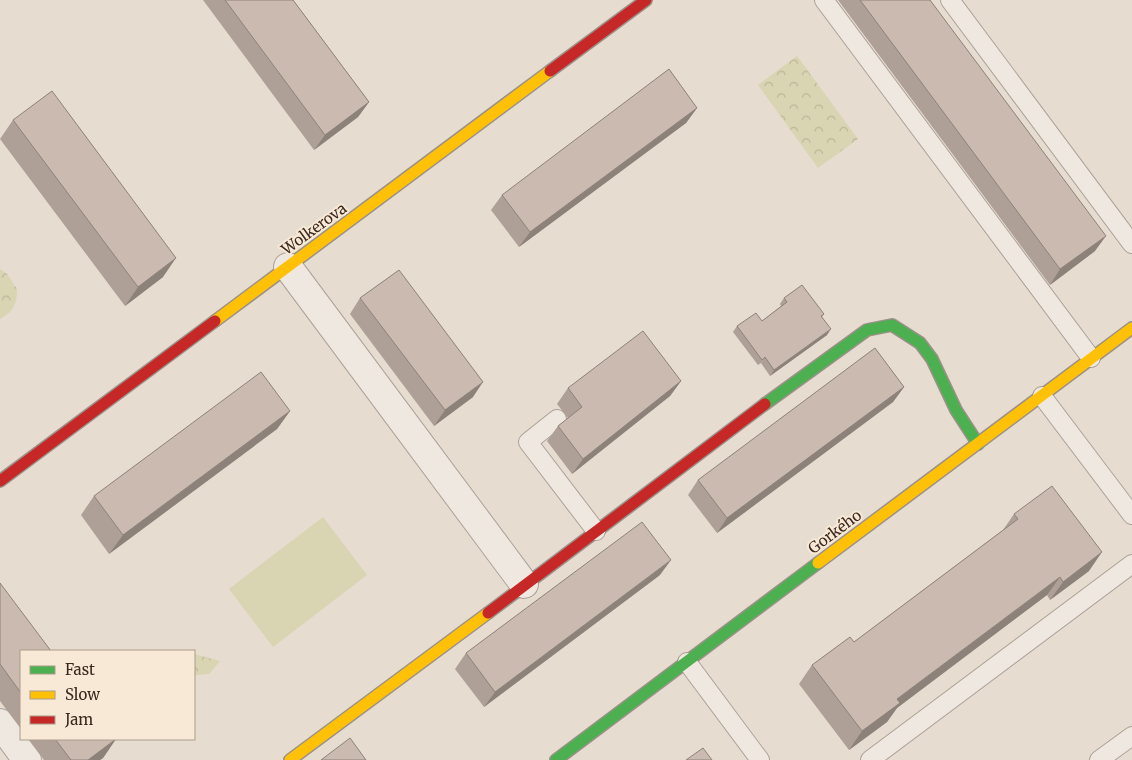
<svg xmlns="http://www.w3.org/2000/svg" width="1132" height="760" viewBox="0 0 1132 760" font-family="Merriweather,serif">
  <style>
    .green { fill: #d9d4b1 }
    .forest { fill: url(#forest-crowns) }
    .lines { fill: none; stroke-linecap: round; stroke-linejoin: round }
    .lane-casing { stroke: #aca197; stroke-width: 20 }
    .street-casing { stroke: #aca197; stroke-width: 30 }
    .fast-casing { stroke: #9b9188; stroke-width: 14 }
    .slow-casing { stroke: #9b9188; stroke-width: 14 }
    .jam-casing { stroke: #9b9188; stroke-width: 14 }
    .lane { stroke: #eee8e1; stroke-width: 18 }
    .street { stroke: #eee8e1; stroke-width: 28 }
    .fast { stroke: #4caf50; stroke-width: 11 }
    .slow { stroke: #ffc107; stroke-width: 11 }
    .jam { stroke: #c62828; stroke-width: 11 }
    .wall { fill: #aea096 }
    .shaded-wall { fill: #8d827a }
    .building { fill: #cabaaf; stroke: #8d827a }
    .labels { text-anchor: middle; stroke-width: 4; stroke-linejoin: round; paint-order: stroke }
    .street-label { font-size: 15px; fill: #3c281e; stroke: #f7e9d5 }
  </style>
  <defs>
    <pattern id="forest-crowns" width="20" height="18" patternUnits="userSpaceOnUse" patternTransform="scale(1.25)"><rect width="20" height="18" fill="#d9d4b1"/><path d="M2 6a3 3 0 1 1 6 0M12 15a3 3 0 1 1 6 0" fill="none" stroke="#bbb698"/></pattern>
  </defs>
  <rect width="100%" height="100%" fill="#e6dccf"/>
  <polygon class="green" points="323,517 367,575 273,647 229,589"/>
  <g class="forest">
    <polygon points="797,56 858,139 818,168 758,85"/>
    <path d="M0 269 7 274 17 289C17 304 13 312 0 319Z"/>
    <polygon points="194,654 220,661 209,674 196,675 194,675"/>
  </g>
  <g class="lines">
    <g class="lane-casing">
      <g id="lane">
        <polyline points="824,0 1091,358"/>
        <polyline points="950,0 1132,244"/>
        <polyline points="1042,396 1132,515"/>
        <polyline points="557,419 528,442 596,531"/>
        <polyline points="687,662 760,760"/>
        <polyline points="870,760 1132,564"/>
        <polyline points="1099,760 1132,736"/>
      </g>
    </g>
    <g class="street-casing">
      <g id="street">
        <polyline points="288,267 524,584"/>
        <polyline points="0,723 27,760"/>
      </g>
    </g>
    <g class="fast-casing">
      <g id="fast">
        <polyline points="765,404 867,330 892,325 920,343 932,359 956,410 978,444"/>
        <polyline points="556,760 818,563"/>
      </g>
    </g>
    <g class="slow-casing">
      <g id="slow">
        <polyline points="215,321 550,71"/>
        <polyline points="818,563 1132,328"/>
        <polyline points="290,760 488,613"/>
      </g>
    </g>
    <g class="jam-casing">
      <g id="jam">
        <polyline points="550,71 646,0"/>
        <polyline points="0,481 215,321"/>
        <polyline points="488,613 765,404"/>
      </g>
    </g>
    <use href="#lane" class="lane"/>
    <use href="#street" class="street"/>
    <use href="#fast" class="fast"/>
    <use href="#slow" class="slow"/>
    <use href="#jam" class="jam"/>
  </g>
  <g class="wall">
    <polygon points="203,0 293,0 369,102 358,117 314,150"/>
    <polygon points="838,0 930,0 1095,251 1050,285"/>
    <polygon points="697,108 686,123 519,247 491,210 502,195"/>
    <polygon points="13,120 163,277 125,306 0,139"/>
    <polygon points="360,298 473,397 434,426 350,314"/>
    <polygon points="784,298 824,314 822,317 827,335 770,376 761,363 758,365 733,332 737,326 762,321 781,306 780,304"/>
    <polygon points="681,381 670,396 572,474 547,441 558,426 568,418 557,404 568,388"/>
    <polygon points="904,387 893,402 717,533 688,495 698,480"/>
    <polygon points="290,411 277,429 109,554 81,515 94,496"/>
    <polygon points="1014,514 1089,571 1050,600 1047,595 897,708 887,722 849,750 799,684 812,665 854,642 1003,530"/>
    <polygon points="660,575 484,707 455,669 466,653"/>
    <polygon points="0,583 21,651 21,729 0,701"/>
    <polygon points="28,739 116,739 103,758 100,760 44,760"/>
  </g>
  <g class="shaded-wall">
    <polygon points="369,102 358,117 314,150 325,135"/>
    <polygon points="697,108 686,123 519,247 530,232"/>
    <polygon points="1106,236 1095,251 1050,285 1060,269"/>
    <polygon points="176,258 163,277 125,306 138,287"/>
    <polygon points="831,329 827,335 770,376 774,370"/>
    <polygon points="681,381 670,396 572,474 583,459"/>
    <polygon points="483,382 473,397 434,426 445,410"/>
    <polygon points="904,387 893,402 717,533 727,518"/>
    <polygon points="290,411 277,429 109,554 123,535"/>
    <polygon points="1102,552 1089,571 1050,600 1063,582"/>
    <polygon points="671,560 660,575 484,707 495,692"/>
    <polygon points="1060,577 1047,595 897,708 887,722 849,750 862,731 897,699"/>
    <polygon points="116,739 103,758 100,760 88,760"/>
  </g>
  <g class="building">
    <polygon points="225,0 293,0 369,102 325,135"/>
    <polygon points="860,0 930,0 1106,236 1060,269"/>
    <polygon points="669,69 697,108 530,232 502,195"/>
    <polygon points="52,91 176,258 138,287 13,120"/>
    <polygon points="399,270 483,382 445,410 360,298"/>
    <polygon points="802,285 824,314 821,316 831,329 774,370 765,357 762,360 737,326 756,313 762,321 787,302 784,298"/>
    <polygon points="643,331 681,381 583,459 558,426 582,407 568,388"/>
    <polygon points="875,348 904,387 727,518 698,480"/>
    <polygon points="261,372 290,411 123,535 94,496"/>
    <polygon points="1052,486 1102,552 1063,582 1060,577 897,699 900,703 862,731 812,665 850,637 854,642 1018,519 1014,514"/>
    <polygon points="642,522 671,560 495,692 466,653"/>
    <polygon points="0,583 51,651 21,651 21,693 0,664"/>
    <polygon points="350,738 366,760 321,760"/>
    <polygon points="55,739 116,739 88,760 71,760"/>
    <polygon points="703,748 712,760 686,760"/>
  </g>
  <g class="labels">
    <g class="street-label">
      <text transform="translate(314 229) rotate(-36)" y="5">Wolkerova</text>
      <text transform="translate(835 532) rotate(-37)" y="5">Gorkého</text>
    </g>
  </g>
  <rect x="20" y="650" width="175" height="90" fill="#f7e9d5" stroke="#ac9c8c"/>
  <rect x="30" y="666" width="25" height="8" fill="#4caf50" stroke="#ac9c8c"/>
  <text x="65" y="675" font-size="15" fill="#3c281e">Fast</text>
  <rect x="30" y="691" width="25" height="8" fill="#ffc107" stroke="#ac9c8c"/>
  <text x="65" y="700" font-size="15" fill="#3c281e">Slow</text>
  <rect x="30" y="716" width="25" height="8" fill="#c62828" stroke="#ac9c8c"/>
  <text x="65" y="725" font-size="15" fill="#3c281e">Jam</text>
</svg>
